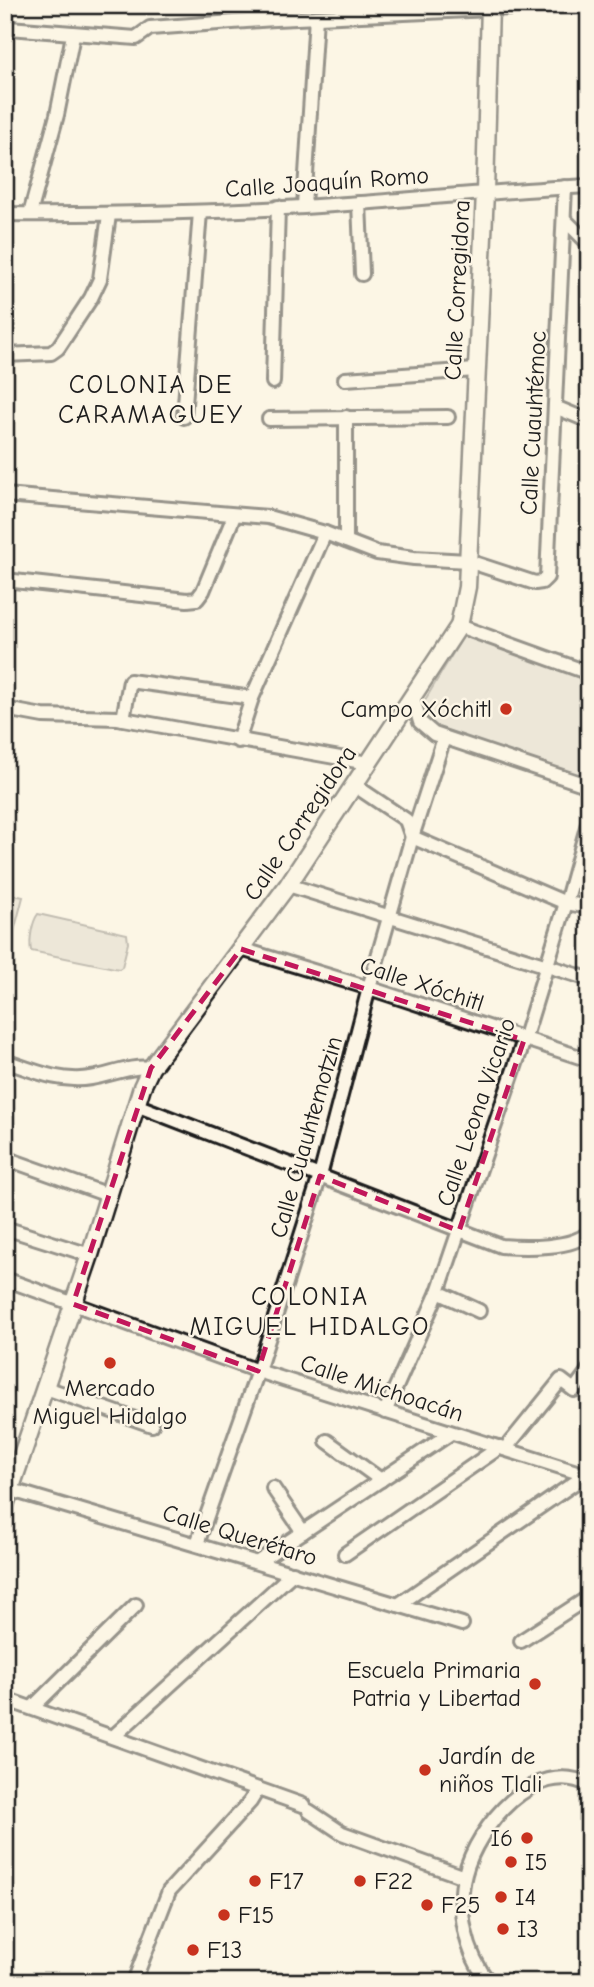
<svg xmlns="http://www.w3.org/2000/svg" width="594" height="1987" viewBox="0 0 594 1987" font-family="'Comic Neue',sans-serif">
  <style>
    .green { fill: #dbd5c8; stroke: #7c7872; stroke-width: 2 }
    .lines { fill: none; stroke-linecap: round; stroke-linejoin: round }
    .minor-casing { stroke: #1c1c1c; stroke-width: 18 }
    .tertiary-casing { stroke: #1c1c1c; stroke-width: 21 }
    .minor { stroke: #fcf5e5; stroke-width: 12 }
    .tertiary { stroke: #fcf5e5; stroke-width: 16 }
    .marked { fill: none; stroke: #c2185b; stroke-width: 5; stroke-dasharray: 14 9; stroke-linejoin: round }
    .poi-dot { fill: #c8321e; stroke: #fcf5e5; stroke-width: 2.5 }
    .labels { text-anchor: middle; stroke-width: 5; stroke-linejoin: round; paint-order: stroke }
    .street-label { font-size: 24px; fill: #1c1c1c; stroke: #fcf5e5 }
    .poi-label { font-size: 24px; fill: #1c1c1c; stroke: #fcf5e5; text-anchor: start }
    .neighbourhood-label { font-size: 26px; letter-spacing: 2px; fill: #1c1c1c; stroke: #fcf5e5 }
  </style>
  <rect width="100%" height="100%" fill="#fcf5e5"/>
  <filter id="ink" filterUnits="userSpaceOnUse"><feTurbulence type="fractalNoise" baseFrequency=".0143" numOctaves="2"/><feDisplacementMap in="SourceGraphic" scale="14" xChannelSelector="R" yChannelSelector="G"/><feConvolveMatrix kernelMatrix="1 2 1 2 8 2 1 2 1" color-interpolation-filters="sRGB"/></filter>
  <g filter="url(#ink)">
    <g class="green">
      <polygon points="464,635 589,680 589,781 432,725 424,714 422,705"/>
      <polygon points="5,893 23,897 10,947 5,946"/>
      <path d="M38 914 127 934 128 943 122 967 119 969 31 951C29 940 32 922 38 914Z"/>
    </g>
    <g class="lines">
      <g class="minor-casing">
        <g id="minor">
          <polyline points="9,28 136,38 150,28 275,19 578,5"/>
          <polyline points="359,203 362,274"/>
          <polyline points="304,206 316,17"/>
          <path d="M5 214C124 215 243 212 361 203 437 197 513 190 589 186"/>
          <polyline points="30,214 57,115 73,35"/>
          <polyline points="565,220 589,244"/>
          <polyline points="5,355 51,353 58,348 91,298 100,279 109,215"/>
          <polyline points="345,379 476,370"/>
          <polyline points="273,382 278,207"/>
          <polyline points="555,407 589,421"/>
          <polyline points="184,417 200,212"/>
          <polyline points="346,417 346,541"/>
          <polyline points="269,419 448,417"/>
          <polyline points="5,495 268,517 325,533 377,553 414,558 468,561 535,583 542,582 547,577 565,187"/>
          <polyline points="5,580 187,600 197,599 203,591 234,516"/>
          <polyline points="459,626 589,673"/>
          <polyline points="413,698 420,722 434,734 589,786"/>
          <polyline points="5,709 43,716 118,718 368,763"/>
          <polyline points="123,719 130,681 252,698"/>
          <polyline points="238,741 252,698 325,533"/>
          <polyline points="354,785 406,820 412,837 566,903 589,907"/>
          <polyline points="288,885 589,979"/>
          <polyline points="241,949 369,988 589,1060"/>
          <path d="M5 1061C34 1071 61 1083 91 1078 111 1075 131 1065 151 1068"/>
          <path d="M136 1105 501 1246C524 1248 574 1249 589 1232"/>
          <polyline points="5,1158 108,1195"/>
          <polyline points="5,1228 90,1255"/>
          <polyline points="5,1279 258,1371 589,1476"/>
          <polyline points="438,1292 479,1311"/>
          <polyline points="46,1388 152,1425"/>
          <polyline points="385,1412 438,1292 524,1040 566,903 589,820"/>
          <polyline points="327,1441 381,1480"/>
          <polyline points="505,1449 561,1380 574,1390 589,1370"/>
          <polyline points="5,1488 462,1624"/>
          <polyline points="273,1488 303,1532"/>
          <polyline points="197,1544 258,1371 320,1176 369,988 412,837 444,738"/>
          <polyline points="345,1554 500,1447"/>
          <polyline points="258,1562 451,1433"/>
          <polyline points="398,1605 586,1475"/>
          <polyline points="521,1641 589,1597"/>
          <polyline points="5,1699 303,1805"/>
          <polyline points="32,1708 136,1605"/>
          <polyline points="113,1737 293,1573"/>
          <polyline points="309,1811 342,1833 464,1877"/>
          <polyline points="135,1979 169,1891 250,1802 258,1789"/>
          <path d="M489 1982C466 1955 456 1908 465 1874 477 1827 535 1756 589 1785"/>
        </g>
      </g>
      <g class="tertiary-casing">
        <polyline id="tertiary" points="5,1505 90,1255 142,1087 151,1068 288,885 459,626 467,587 485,192 490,5"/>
      </g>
      <use href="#minor" class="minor"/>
      <use href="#tertiary" class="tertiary"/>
    </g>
  </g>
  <path d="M0 0H594V1987H0ZM241 949 524 1040 459 1231 320 1176 258 1371 73 1304 151 1068Z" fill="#fcf5e5" fill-opacity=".55" fill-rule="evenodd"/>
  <path class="marked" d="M241 949 524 1040 459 1231 320 1176 258 1371 73 1304 151 1068Z"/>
  <g class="poi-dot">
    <circle cx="506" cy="709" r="7"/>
    <circle cx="110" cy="1363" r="7"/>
    <circle cx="535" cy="1684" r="7"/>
    <circle cx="425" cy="1770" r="7"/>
    <circle cx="527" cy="1838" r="7"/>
    <circle cx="511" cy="1862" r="7"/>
    <circle cx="255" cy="1881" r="7"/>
    <circle cx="360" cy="1881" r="7"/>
    <circle cx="501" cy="1897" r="7"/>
    <circle cx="427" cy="1905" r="7"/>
    <circle cx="224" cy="1915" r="7"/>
    <circle cx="503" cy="1929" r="7"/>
    <circle cx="193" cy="1950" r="7"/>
  </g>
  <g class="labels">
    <g class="street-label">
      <text transform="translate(327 182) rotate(-4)" y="8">Calle Joaquín Romo</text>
      <text transform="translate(457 290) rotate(-87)" y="8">Calle Corregidora</text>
      <text transform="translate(533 423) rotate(-87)" y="8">Calle Cuauhtémoc</text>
      <text transform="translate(300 823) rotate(-56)" y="8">Calle Corregidora</text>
      <text transform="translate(422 984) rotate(18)" y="8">Calle Xóchitl</text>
      <text transform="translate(476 1112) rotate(-71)" y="8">Calle Leona Vicario</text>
      <text transform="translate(306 1137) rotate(-74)" y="8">Calle Cuauhtemotzin</text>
      <text transform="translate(382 1388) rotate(18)" y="8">Calle Michoacán</text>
      <text transform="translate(240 1535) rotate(17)" y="8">Calle Querétaro</text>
    </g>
    <g class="poi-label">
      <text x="492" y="717" text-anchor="end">Campo Xóchitl</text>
      <text x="110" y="1396" text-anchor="middle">Mercado<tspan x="110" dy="28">Miguel Hidalgo</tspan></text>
      <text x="521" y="1678" text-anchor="end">Escuela Primaria<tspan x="521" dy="28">Patria y Libertad</tspan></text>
      <text x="439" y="1764">Jardín de<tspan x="439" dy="28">niños Tlali</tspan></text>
      <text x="513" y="1846" text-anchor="end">I6</text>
      <text x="525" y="1870">I5</text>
      <text x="269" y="1889">F17</text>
      <text x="374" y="1889">F22</text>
      <text x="515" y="1905">I4</text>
      <text x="441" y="1913">F25</text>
      <text x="238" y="1923">F15</text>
      <text x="517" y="1937">I3</text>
      <text x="207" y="1958">F13</text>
    </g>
    <g class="neighbourhood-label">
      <text x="151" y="393">COLONIA DE<tspan x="151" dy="30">CARAMAGUEY</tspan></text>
      <text x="310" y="1305">COLONIA<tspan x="310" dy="30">MIGUEL HIDALGO</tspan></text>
    </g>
  </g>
  <rect width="594" height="1987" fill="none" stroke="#fcf5e5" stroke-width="28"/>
  <rect x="14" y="14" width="566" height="1959" fill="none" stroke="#1c1c1c" stroke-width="2.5" filter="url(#ink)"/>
</svg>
